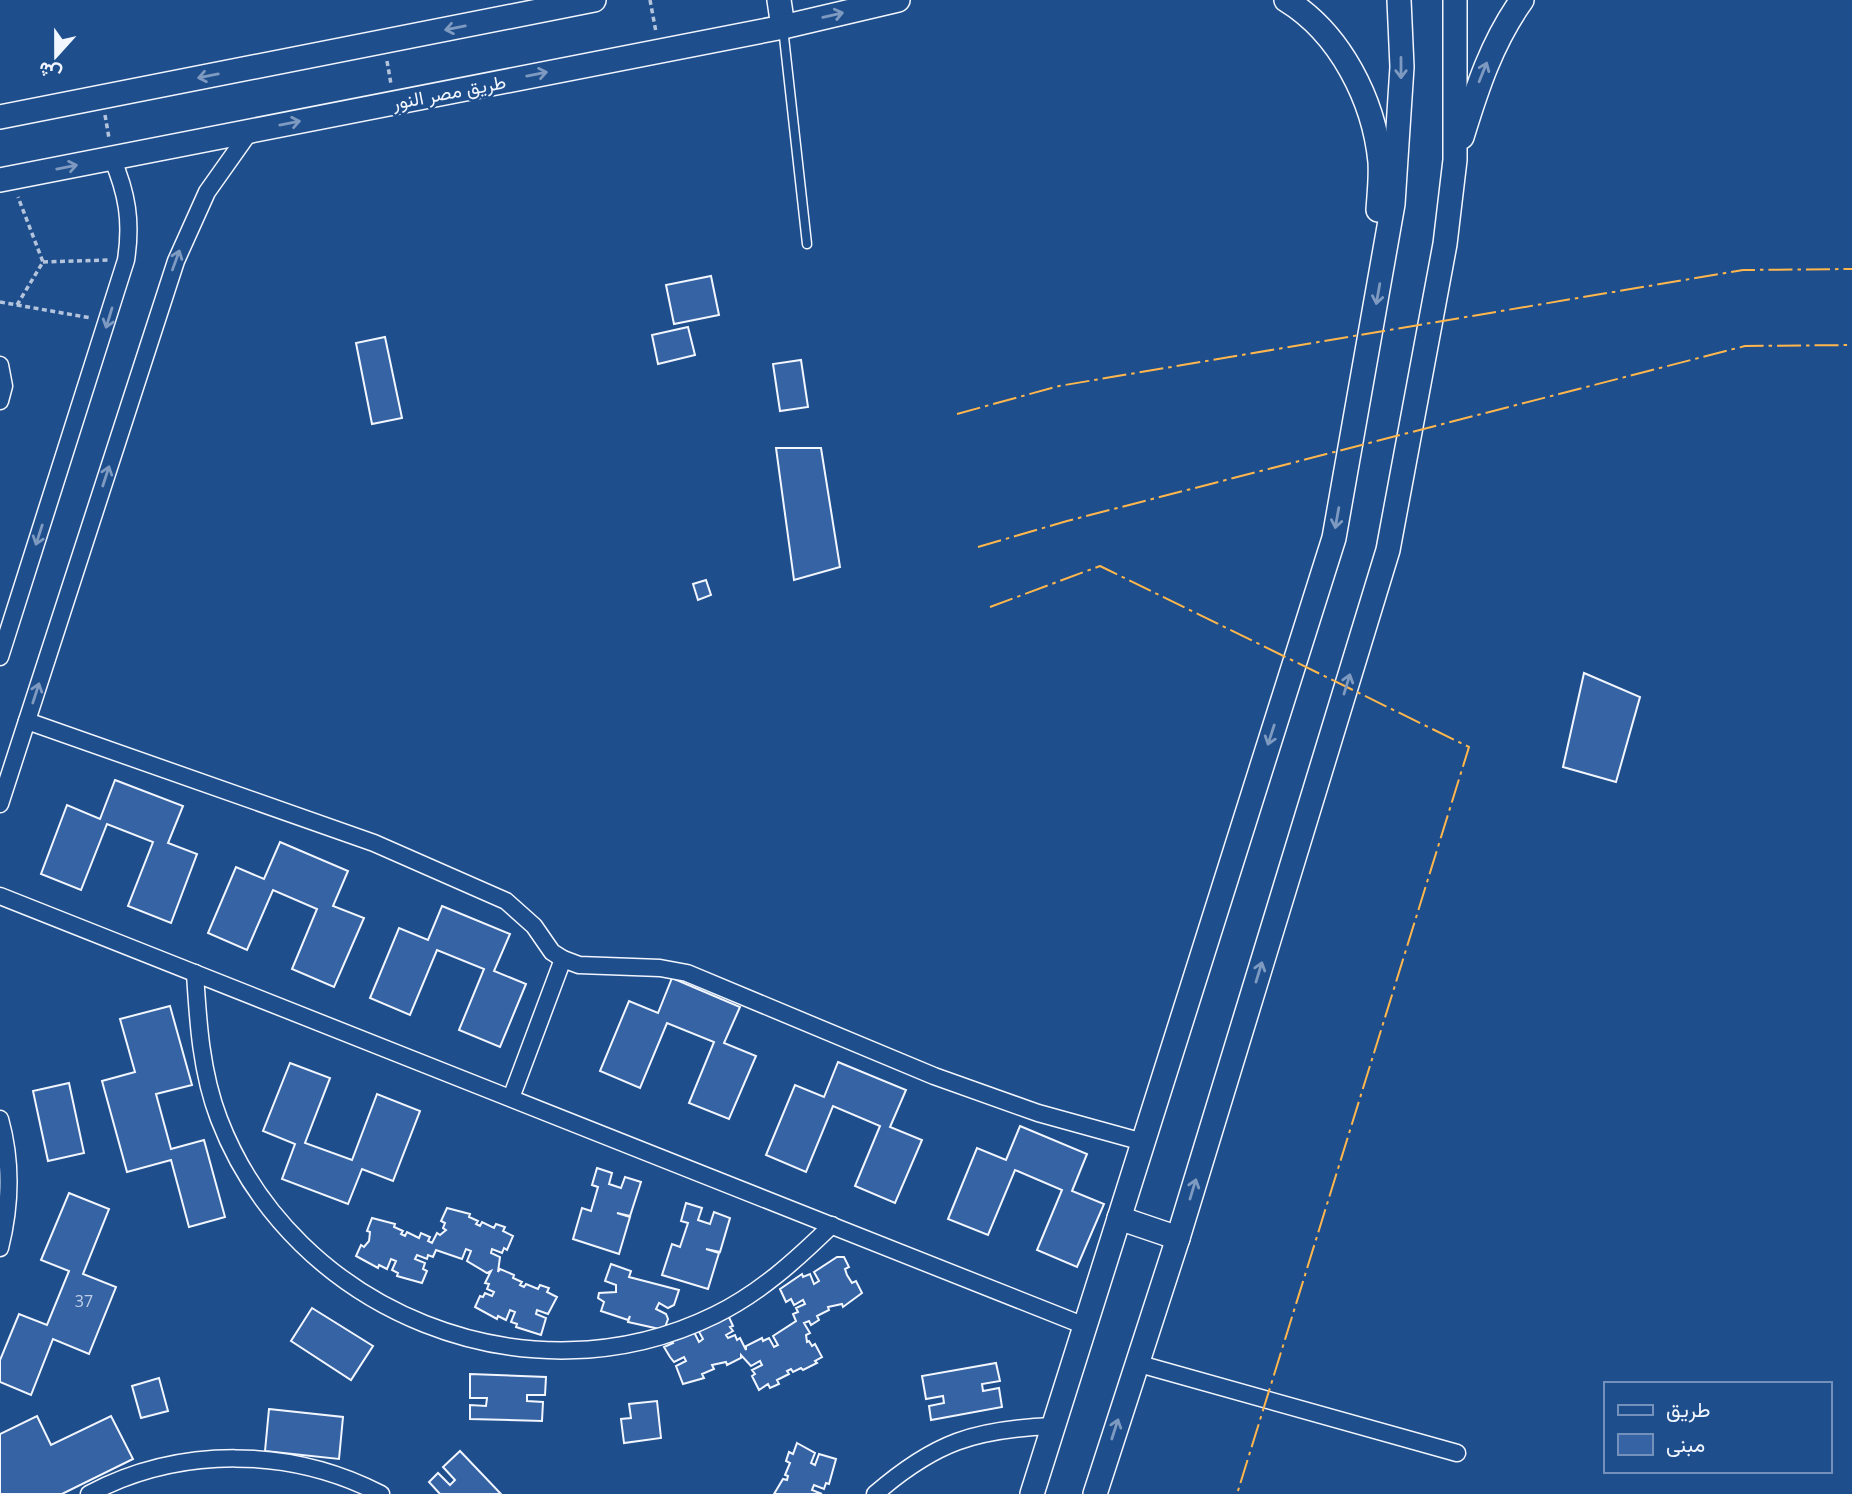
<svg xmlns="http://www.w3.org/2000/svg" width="1852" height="1494" viewBox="0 0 1852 1494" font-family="'Open Sans',Vazirmatn,sans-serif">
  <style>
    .building { fill: #3563a3; stroke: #f2f6ff; stroke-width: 2 }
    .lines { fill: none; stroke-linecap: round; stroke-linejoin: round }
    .lane-casing { stroke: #f2f6ff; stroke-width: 11 }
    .street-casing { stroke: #f2f6ff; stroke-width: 19 }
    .secondary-casing { stroke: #f2f6ff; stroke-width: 26 }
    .path { stroke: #b3c4dc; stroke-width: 3.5; stroke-dasharray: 5 3.5; stroke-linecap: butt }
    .lane { stroke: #1f4e8c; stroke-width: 8 }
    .street { stroke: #1f4e8c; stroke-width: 16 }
    .secondary { stroke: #1f4e8c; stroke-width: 23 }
    .power { stroke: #ffb74d; stroke-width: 2; stroke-dasharray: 24 5 3.5 5; stroke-linecap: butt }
    .oneway { stroke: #7e9ac0 }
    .labels { text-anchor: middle; stroke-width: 5; stroke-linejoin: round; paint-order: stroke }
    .number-label { font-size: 16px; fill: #c3d1e8 }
    .street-label { font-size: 19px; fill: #f2f6ff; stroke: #1f4e8c }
  </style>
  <rect width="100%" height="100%" fill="#1f4e8c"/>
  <g class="building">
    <polygon points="711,276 719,315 674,324 666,285"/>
    <polygon points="688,327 695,355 658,364 652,335"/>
    <polygon points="385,337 402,418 372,424 356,343"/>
    <polygon points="801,360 808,407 780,411 773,364"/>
    <polygon points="776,448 821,448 840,567 794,580"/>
    <polygon points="706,580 711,595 698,600 693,584"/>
    <polygon points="1584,673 1640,697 1616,782 1563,767"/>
    <polygon points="115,780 183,806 168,843 197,854 171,923 128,906 153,842 107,824 81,890 41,874 67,805 100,819"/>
    <polygon points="280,842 348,871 333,906 364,918 334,987 292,969 317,909 273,890 247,950 208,933 236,867 264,879"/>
    <polygon points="442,906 510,934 494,971 526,984 500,1047 459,1030 484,969 437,950 410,1015 370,998 399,928 428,940"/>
    <polygon points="672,978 740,1007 724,1043 756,1056 729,1119 689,1103 714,1042 667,1023 640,1088 600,1071 629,1001 658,1013"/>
    <polygon points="170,1006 192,1085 156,1094 171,1149 204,1140 225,1217 189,1227 171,1160 127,1172 102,1081 135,1072 120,1019"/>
    <polygon points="838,1062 906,1090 890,1127 922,1140 895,1203 855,1186 880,1126 833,1106 806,1172 766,1155 795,1085 824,1097"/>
    <polygon points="290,1063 330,1078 305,1143 352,1160 377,1094 420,1111 393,1181 362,1169 348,1204 282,1179 295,1144 263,1131"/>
    <polygon points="69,1083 84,1153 48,1161 33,1091"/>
    <polygon points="1020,1126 1087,1154 1072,1191 1104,1204 1077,1267 1037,1250 1062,1190 1015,1170 988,1235 948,1219 977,1148 1006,1160"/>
    <polygon points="597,1168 612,1173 609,1184 621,1188 625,1177 641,1182 630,1216 617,1213 630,1217 619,1254 573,1239 582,1208 591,1211 598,1187 592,1185"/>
    <polygon points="69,1193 109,1209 83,1274 116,1287 89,1354 53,1339 31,1395 0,1382 0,1360 19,1314 47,1325 69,1271 41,1260"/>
    <polygon points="686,1203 702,1208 698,1220 710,1224 714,1212 730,1218 720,1252 706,1249 719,1253 708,1289 662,1275 672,1244 680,1247 688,1223 681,1221"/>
    <polygon points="447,1208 470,1214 469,1217 478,1221 476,1224 480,1226 482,1222 494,1228 496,1224 505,1227 503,1231 513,1236 507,1250 504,1248 502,1253 492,1249 491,1253 500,1257 498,1272 500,1269 514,1275 513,1278 522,1282 520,1285 524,1287 526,1284 538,1289 540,1285 549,1288 547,1292 557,1297 548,1314 537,1310 536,1314 546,1318 541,1335 516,1327 517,1324 511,1322 515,1312 510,1310 506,1320 498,1316 497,1319 475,1307 480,1296 483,1297 485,1293 492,1296 494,1292 487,1289 489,1284 485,1283 491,1271 487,1273 467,1261 471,1251 466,1249 462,1259 436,1250 433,1257 428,1255 427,1259 417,1255 415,1259 425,1263 423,1269 427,1271 422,1283 397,1276 398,1273 392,1270 396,1261 391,1259 387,1269 379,1265 378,1268 356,1256 361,1245 364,1247 369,1241 370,1232 367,1231 372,1218 395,1224 394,1227 403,1231 401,1234 405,1236 407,1232 419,1238 421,1233 430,1237 428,1241 432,1243 437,1233 440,1235 446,1230 443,1228 445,1223 441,1221"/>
    <polygon points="837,1257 844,1257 849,1267 845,1269 847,1275 852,1283 856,1281 862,1293 843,1307 842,1304 828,1307 829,1310 817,1316 819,1320 811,1325 809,1321 804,1323 810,1333 806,1335 807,1342 809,1341 812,1346 815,1344 822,1357 815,1361 817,1363 803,1370 801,1368 793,1372 791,1369 787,1371 789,1374 777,1380 779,1384 770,1388 768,1384 759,1390 752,1376 755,1374 752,1370 762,1365 760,1361 751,1366 741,1355 741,1358 727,1365 726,1362 712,1365 714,1369 702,1374 704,1378 683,1384 676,1366 686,1361 684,1357 674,1362 670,1357 664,1347 673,1343 671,1340 694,1332 699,1342 703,1339 698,1330 728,1315 733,1326 730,1327 733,1331 726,1335 728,1338 735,1335 737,1340 740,1338 746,1350 746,1346 762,1338 763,1341 769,1338 774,1347 778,1345 773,1336 796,1321 793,1314 798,1312 796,1308 805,1304 803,1300 794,1305 791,1299 786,1302 780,1289 802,1274 803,1277 810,1274 814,1284 819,1281 814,1272"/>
    <polygon points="611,1264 631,1271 629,1277 679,1290 674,1305 668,1308 659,1303 656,1309 666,1314 668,1319 664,1330 628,1322 630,1316 628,1320 601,1311 604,1302 598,1298 599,1293 616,1292 616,1285 605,1281"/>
    <polygon points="312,1308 373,1346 351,1380 291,1341"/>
    <polygon points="996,1363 1000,1381 982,1384 983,1391 999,1388 1002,1407 931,1420 929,1406 944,1403 943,1396 926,1399 922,1376"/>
    <polygon points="470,1374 546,1377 545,1395 527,1395 527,1401 543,1402 542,1421 470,1419 470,1405 486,1406 487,1398 470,1398"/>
    <polygon points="159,1378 168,1411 141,1418 132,1386"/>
    <polygon points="657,1401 661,1438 624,1443 621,1419 631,1418 629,1404"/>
    <polygon points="269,1409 343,1417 339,1459 265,1451"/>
    <polygon points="37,1416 51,1445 111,1416 133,1459 62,1494 0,1494 0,1434"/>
    <polygon points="797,1443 815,1453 811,1463 815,1465 819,1454 836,1459 829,1484 826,1483 824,1489 814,1485 812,1490 822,1494 774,1494 783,1479 787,1480 788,1476 785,1475 790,1463 786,1461 789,1452 793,1454"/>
    <polygon points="460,1451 501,1494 440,1494 429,1482 438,1473 450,1485 455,1480 443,1467"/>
  </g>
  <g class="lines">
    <g class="lane-casing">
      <polyline id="lane" points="783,28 807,244"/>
    </g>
    <g class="street-casing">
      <g id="street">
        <polyline points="0,365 4,386 0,401"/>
        <path d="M0 657 126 260C132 221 127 193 112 158"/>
        <polyline points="27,721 374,843 506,901 534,926 552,952 563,959 579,965 660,968 687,973 934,1076 1038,1113 1143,1142"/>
        <polyline points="0,804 176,261 207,192 251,130"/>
        <polyline points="0,896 1085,1326"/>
        <path d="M195 973C198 1022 201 1072 219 1119 293 1312 528 1407 715 1315 760 1293 796 1260 832 1225"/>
        <polyline points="511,1098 563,959"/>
        <path d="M0 1119C12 1162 11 1204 0 1248"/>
        <polyline points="1136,1363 1457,1453"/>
        <path d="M89 1494C180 1446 290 1447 381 1494"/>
        <path d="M875 1494C935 1442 975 1429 1053 1426"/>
      </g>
    </g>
    <g class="secondary-casing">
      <g id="secondary">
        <polyline points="779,0 783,27"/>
        <path d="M1286 0C1340 33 1374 100 1380 162 1381 178 1379 195 1378 210"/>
        <polyline points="0,117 594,0"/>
        <path d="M1462 137C1477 88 1492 42 1522 0"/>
        <polyline points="0,180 783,27 898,0"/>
        <polyline points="1119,1218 1178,1238"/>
        <polyline points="1032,1494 1334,538 1393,204 1402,67 1399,0"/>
        <polyline points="1095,1494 1178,1238 1388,550 1445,244 1455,160 1455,0"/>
      </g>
    </g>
    <g class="path">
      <polyline points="650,0 656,32"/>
      <polyline points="387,61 391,84"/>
      <polyline points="105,115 109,138"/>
      <polyline points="43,262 111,260"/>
      <polyline points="0,302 91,318"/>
      <polyline points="17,305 43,262 18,197"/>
    </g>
    <use href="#lane" class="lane"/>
    <use href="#street" class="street"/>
    <use href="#secondary" class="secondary"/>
    <g class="power">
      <polyline points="957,414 1059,386 1743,270 1852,269"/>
      <polyline points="978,547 1067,521 1745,346 1852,345"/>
      <polyline points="990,607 1100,566 1469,747 1237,1494"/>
    </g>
  </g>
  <defs><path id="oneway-shaft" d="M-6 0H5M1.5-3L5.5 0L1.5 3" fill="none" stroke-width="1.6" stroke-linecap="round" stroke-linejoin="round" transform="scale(1.75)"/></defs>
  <g class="oneway">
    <use href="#oneway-shaft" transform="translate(833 15) rotate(-13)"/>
    <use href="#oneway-shaft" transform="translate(455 28) rotate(169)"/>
    <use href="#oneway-shaft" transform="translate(1401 68) rotate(90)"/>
    <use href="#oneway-shaft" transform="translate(1483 72) rotate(-68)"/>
    <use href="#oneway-shaft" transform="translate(537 74) rotate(-11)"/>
    <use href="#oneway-shaft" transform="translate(208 76) rotate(169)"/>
    <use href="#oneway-shaft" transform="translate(290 123) rotate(-11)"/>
    <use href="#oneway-shaft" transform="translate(67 167) rotate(-11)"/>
    <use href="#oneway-shaft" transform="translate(176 260) rotate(-70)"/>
    <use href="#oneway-shaft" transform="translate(1378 294) rotate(100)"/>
    <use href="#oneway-shaft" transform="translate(109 318) rotate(107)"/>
    <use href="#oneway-shaft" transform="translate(106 476) rotate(-72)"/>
    <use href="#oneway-shaft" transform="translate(1337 518) rotate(100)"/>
    <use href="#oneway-shaft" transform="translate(39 535) rotate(108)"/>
    <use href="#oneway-shaft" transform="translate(1347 684) rotate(-73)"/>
    <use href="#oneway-shaft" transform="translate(36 693) rotate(-72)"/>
    <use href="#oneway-shaft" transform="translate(1271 735) rotate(108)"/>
    <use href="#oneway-shaft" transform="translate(1259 972) rotate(-73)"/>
    <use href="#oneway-shaft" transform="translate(1193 1189) rotate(-73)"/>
    <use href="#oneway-shaft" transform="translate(1115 1429) rotate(-72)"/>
  </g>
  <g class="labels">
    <g class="number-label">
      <text x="84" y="1307">37</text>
    </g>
    <g class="street-label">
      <text transform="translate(449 92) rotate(-11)" y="7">طريق مصر النور</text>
    </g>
  </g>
  <rect x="1604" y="1382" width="228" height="91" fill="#1f4e8c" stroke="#7391ba" stroke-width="2"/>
  <rect x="1618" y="1405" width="35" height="10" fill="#1f4e8c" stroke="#7391ba" stroke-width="2"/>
  <text x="1666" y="1417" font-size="21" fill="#f2f6ff">طريق</text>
  <rect x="1618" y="1434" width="35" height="21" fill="#3563a3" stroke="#7391ba" stroke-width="2"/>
  <text x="1666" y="1452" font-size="21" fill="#f2f6ff">مبنى</text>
  <g transform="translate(56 56) rotate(201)" stroke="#1f4e8c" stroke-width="5" paint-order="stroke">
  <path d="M0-5L12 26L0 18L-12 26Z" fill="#f2f6ff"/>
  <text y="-10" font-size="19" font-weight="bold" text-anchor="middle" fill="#f2f6ff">ش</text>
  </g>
</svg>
